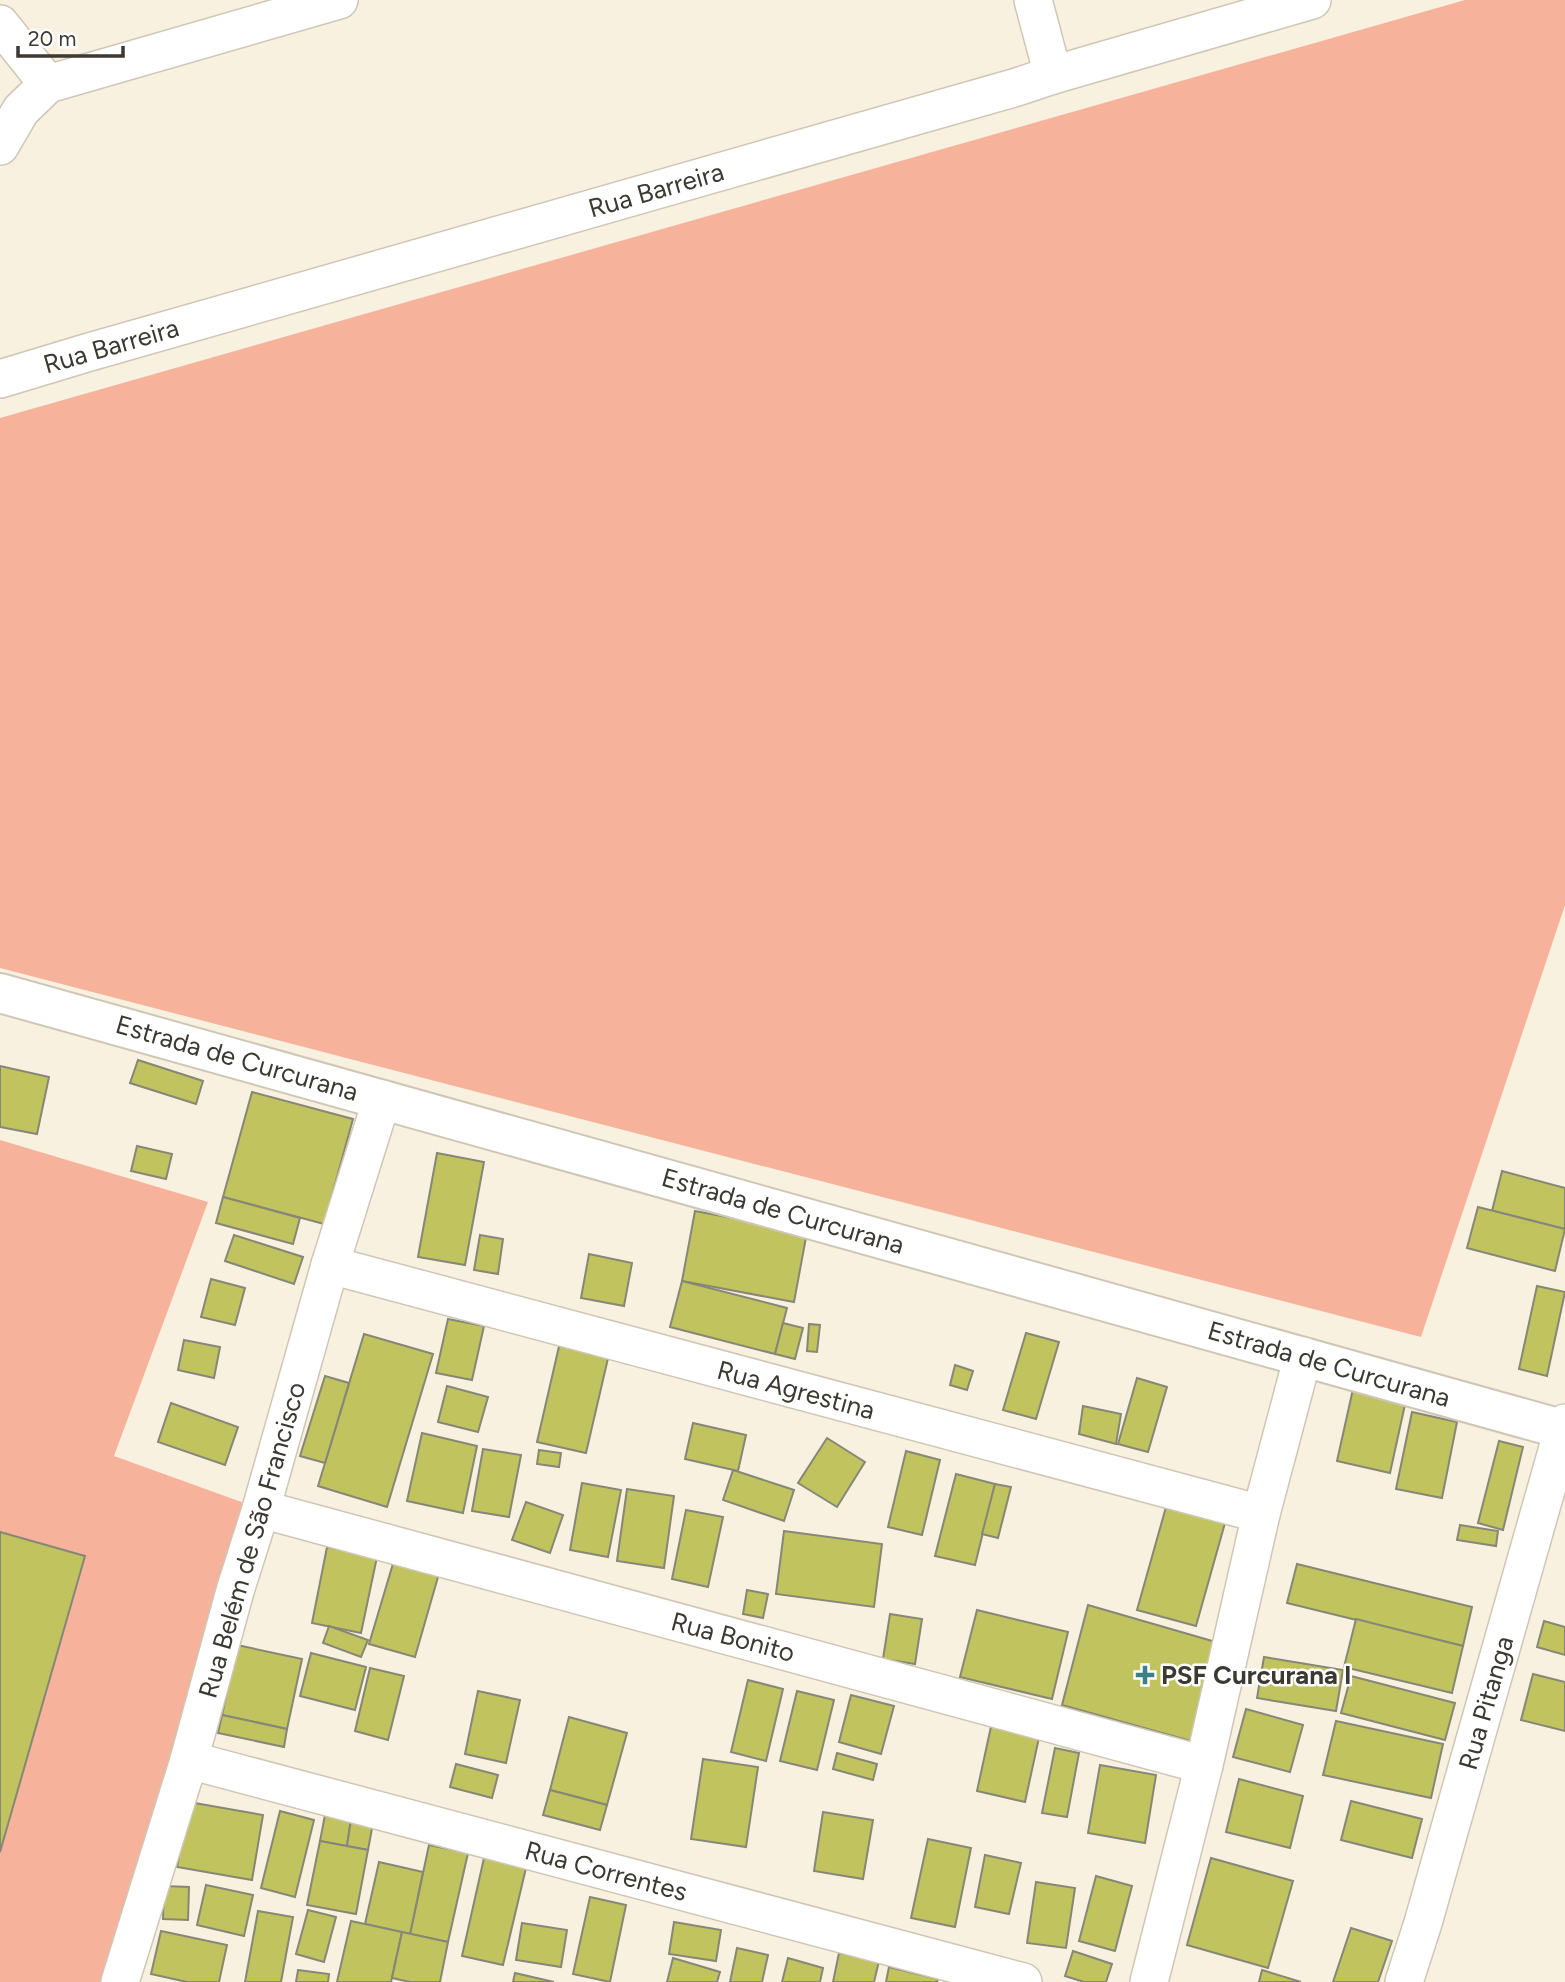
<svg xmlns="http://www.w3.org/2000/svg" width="1565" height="1982" viewBox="0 0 1565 1982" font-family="Figtree,sans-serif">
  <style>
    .green { fill: #f6b29a }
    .building { fill: #c1c35f; stroke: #868776; stroke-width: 2 }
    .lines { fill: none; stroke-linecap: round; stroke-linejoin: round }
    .minor-casing { stroke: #cfc7b6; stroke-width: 40 }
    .major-casing { stroke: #cfc7b6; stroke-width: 42 }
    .minor { stroke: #fff; stroke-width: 37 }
    .major { stroke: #fff; stroke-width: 38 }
    .poi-dot { fill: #398187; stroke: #fff; stroke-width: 2.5 }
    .labels { text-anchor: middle; stroke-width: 5; stroke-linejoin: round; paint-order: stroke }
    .street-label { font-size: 26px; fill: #3c3932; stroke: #fff }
    .poi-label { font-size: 26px; font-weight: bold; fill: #3c3932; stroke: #fff; text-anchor: start }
  </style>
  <rect width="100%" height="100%" fill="#f9f1e0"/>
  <g class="green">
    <polygon points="1465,0 1565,0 1565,905 1421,1337 0,968 0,418"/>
    <polygon points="0,1140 208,1202 114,1456 261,1509 106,1982 0,1982"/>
  </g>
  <g class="building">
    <polygon points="138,1060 203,1081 196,1104 130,1083"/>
    <polygon points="0,1066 49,1077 37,1134 0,1127"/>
    <polygon points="252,1092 353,1119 324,1224 223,1197"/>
    <polygon points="137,1146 172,1154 166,1179 131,1171"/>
    <polygon points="437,1153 484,1162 465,1265 418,1257"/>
    <polygon points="1502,1171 1565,1188 1565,1229 1492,1211"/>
    <polygon points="223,1197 300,1218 293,1244 216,1223"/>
    <polygon points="1478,1207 1565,1229 1555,1271 1467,1248"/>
    <polygon points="695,1211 807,1232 794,1302 682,1281"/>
    <polygon points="234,1235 303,1257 294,1284 225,1261"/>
    <polygon points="480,1235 503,1239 498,1274 474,1270"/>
    <polygon points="589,1254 632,1263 624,1306 581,1298"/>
    <polygon points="211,1279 245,1288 235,1325 201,1317"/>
    <polygon points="682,1281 787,1308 775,1354 670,1327"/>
    <polygon points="1537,1286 1565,1292 1547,1376 1519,1369"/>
    <polygon points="448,1319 484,1326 472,1380 436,1373"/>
    <polygon points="783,1323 803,1328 795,1359 775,1354"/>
    <polygon points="809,1324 820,1325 817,1352 807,1351"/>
    <polygon points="1026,1333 1059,1342 1036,1419 1003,1410"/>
    <polygon points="364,1334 433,1354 387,1507 318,1486"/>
    <polygon points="184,1340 220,1347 214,1378 178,1370"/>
    <polygon points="560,1342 609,1354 586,1453 537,1442"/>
    <polygon points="955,1365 973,1371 967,1390 950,1385"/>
    <polygon points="325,1376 349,1383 325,1463 300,1456"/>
    <polygon points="1137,1378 1167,1387 1148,1452 1118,1444"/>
    <polygon points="447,1386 488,1397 478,1432 438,1422"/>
    <polygon points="1353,1389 1406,1400 1390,1473 1337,1461"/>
    <polygon points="171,1403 238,1427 225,1465 158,1442"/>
    <polygon points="1083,1406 1121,1414 1116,1444 1079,1434"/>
    <polygon points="1412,1412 1457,1422 1442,1498 1396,1489"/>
    <polygon points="693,1423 746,1435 738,1471 685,1459"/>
    <polygon points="422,1433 477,1446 463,1513 407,1501"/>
    <polygon points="827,1438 865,1462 837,1507 798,1483"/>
    <polygon points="1499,1441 1523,1447 1503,1530 1478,1523"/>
    <polygon points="483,1449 521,1455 509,1517 472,1511"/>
    <polygon points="539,1450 561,1453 559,1467 537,1464"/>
    <polygon points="906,1451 940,1460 922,1535 888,1527"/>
    <polygon points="733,1470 794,1490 784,1521 723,1500"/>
    <polygon points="956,1474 995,1484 975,1565 935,1556"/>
    <polygon points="582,1483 621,1490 608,1557 570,1550"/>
    <polygon points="995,1484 1011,1487 998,1538 982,1534"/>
    <polygon points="627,1489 674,1496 664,1568 617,1561"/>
    <polygon points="526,1502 563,1515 550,1553 512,1540"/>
    <polygon points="1166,1507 1225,1523 1196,1626 1137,1610"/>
    <polygon points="686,1510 723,1517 708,1587 672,1579"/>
    <polygon points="1460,1525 1498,1531 1496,1546 1457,1540"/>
    <polygon points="784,1531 882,1544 874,1607 776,1594"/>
    <polygon points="0,1532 85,1556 0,1852"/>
    <polygon points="327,1547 377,1557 361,1633 312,1623"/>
    <polygon points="395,1557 440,1570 415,1657 369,1644"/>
    <polygon points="1297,1564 1472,1607 1463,1646 1287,1603"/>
    <polygon points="747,1590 768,1594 763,1618 743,1614"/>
    <polygon points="1088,1605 1226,1645 1205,1745 1062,1705"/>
    <polygon points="977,1610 1068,1632 1052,1699 960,1677"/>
    <polygon points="890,1614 922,1619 915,1664 883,1659"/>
    <polygon points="1356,1619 1463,1646 1452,1693 1344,1667"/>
    <polygon points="1544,1621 1565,1627 1565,1655 1537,1647"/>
    <polygon points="329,1626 368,1640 361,1657 323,1643"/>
    <polygon points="237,1645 302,1659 287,1729 222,1715"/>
    <polygon points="311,1653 366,1667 355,1710 300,1696"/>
    <polygon points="1264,1657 1343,1670 1336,1711 1257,1698"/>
    <polygon points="370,1668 404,1676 388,1740 355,1731"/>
    <polygon points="1533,1674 1565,1682 1565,1731 1521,1720"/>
    <polygon points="1351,1676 1455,1703 1445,1740 1341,1713"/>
    <polygon points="748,1680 783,1689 766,1761 731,1752"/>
    <polygon points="478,1691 520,1700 506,1763 465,1754"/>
    <polygon points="797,1691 834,1700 817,1770 780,1761"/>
    <polygon points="851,1695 894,1706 881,1754 839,1742"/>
    <polygon points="1246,1709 1303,1725 1290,1772 1233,1757"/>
    <polygon points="222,1715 287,1729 284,1747 218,1733"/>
    <polygon points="569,1717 627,1733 607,1805 550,1790"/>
    <polygon points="1336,1721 1443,1744 1431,1798 1323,1775"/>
    <polygon points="992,1722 1040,1733 1025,1802 977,1791"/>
    <polygon points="1055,1748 1079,1753 1067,1817 1042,1813"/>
    <polygon points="837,1753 877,1764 873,1780 833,1769"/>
    <polygon points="703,1759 758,1767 746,1847 691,1839"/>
    <polygon points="456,1764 498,1775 492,1798 450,1787"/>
    <polygon points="1100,1765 1156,1775 1145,1843 1088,1833"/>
    <polygon points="1239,1779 1303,1796 1290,1848 1226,1832"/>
    <polygon points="550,1790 607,1805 600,1830 543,1815"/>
    <polygon points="1351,1801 1422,1819 1412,1858 1341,1840"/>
    <polygon points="189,1802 263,1815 252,1880 177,1867"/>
    <polygon points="280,1811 314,1820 295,1897 261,1888"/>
    <polygon points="823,1812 873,1820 863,1879 814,1871"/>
    <polygon points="325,1815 351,1819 347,1846 320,1841"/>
    <polygon points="351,1819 373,1823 368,1850 347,1846"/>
    <polygon points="928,1839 971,1848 955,1927 911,1918"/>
    <polygon points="320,1841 368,1850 356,1914 307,1905"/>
    <polygon points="429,1845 468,1853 448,1942 410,1934"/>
    <polygon points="985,1855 1021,1863 1009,1914 975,1907"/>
    <polygon points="484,1858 526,1868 503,1965 462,1956"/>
    <polygon points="1211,1858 1293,1881 1268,1968 1187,1945"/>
    <polygon points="379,1862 423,1872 410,1934 365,1924"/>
    <polygon points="1096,1876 1132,1886 1115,1951 1079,1941"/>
    <polygon points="1036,1882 1075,1888 1066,1948 1027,1943"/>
    <polygon points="206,1885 253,1895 244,1936 197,1925"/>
    <polygon points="164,1886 189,1887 188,1920 163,1919"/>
    <polygon points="590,1897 626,1905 610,1982 573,1974"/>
    <polygon points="308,1910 336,1917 324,1962 296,1954"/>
    <polygon points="258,1911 293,1917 281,1982 245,1982"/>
    <polygon points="351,1921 402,1932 391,1982 337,1982"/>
    <polygon points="674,1922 721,1930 716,1961 669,1954"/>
    <polygon points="522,1923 567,1930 561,1967 516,1960"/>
    <polygon points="1351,1928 1392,1941 1378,1982 1333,1982"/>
    <polygon points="161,1931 227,1945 219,1982 187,1982 151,1974"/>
    <polygon points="402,1932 448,1942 440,1982 410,1982 392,1978"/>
    <polygon points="737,1948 768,1955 762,1982 730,1982"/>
    <polygon points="1073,1951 1112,1964 1106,1982 1084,1982 1065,1976"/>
    <polygon points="839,1953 879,1961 874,1982 833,1982"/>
    <polygon points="673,1958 720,1972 717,1982 667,1982"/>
    <polygon points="788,1958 823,1968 820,1982 782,1982"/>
    <polygon points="889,1967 938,1979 937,1982 886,1982"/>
    <polygon points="298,1970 329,1974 328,1982 296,1982"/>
    <polygon points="1262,1970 1301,1982 1259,1982"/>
    <polygon points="515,1973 554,1982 513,1982"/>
  </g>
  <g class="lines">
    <g class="minor-casing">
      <g id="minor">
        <polyline points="1033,0 1053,75"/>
        <polyline points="0,24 48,84"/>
        <polyline points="0,146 21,110 48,84 339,0"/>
        <polyline points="0,379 86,353 1017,87 1053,75 1312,0"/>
        <polyline points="330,1265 1261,1514"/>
        <polyline points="261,1509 1204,1765"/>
        <polyline points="189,1760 1023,1982"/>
        <polyline points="120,1982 189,1760 235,1591 261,1509 330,1265 382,1099"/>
        <polyline points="1149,1982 1204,1765 1261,1514 1303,1356"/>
        <polyline points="1404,1982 1423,1923 1565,1423"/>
      </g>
    </g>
    <g class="major-casing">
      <polyline id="major" points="0,993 1565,1430"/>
    </g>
    <use href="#minor" class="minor"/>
    <use href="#major" class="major"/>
  </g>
  <path class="poi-dot" d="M1141.5 1664.5h7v7h7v7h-7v7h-7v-7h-7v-7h7z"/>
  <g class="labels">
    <g class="street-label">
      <text transform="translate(656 190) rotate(-16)" y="9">Rua Barreira</text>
      <text transform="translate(111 346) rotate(-16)" y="9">Rua Barreira</text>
      <text transform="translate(237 1058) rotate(16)" y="9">Estrada de Curcurana</text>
      <text transform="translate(783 1211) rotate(16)" y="9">Estrada de Curcurana</text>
      <text transform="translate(1329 1364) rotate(16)" y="9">Estrada de Curcurana</text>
      <text transform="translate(796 1390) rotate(15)" y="9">Rua Agrestina</text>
      <text transform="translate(252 1540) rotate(-74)" y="9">Rua Belém de São Francisco</text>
      <text transform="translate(733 1637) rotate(15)" y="9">Rua Bonito</text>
      <text transform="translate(1486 1703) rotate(-74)" y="9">Rua Pitanga</text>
      <text transform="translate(606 1871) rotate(15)" y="9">Rua Correntes</text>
    </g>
    <g class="poi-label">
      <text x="1161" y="1684">PSF Curcurana I</text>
    </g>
  </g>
  <path d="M18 46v10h105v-10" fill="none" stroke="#3c3932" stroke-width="3.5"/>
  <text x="28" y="46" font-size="21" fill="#3c3932" stroke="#ffffff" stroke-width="5" paint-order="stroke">20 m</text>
</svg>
